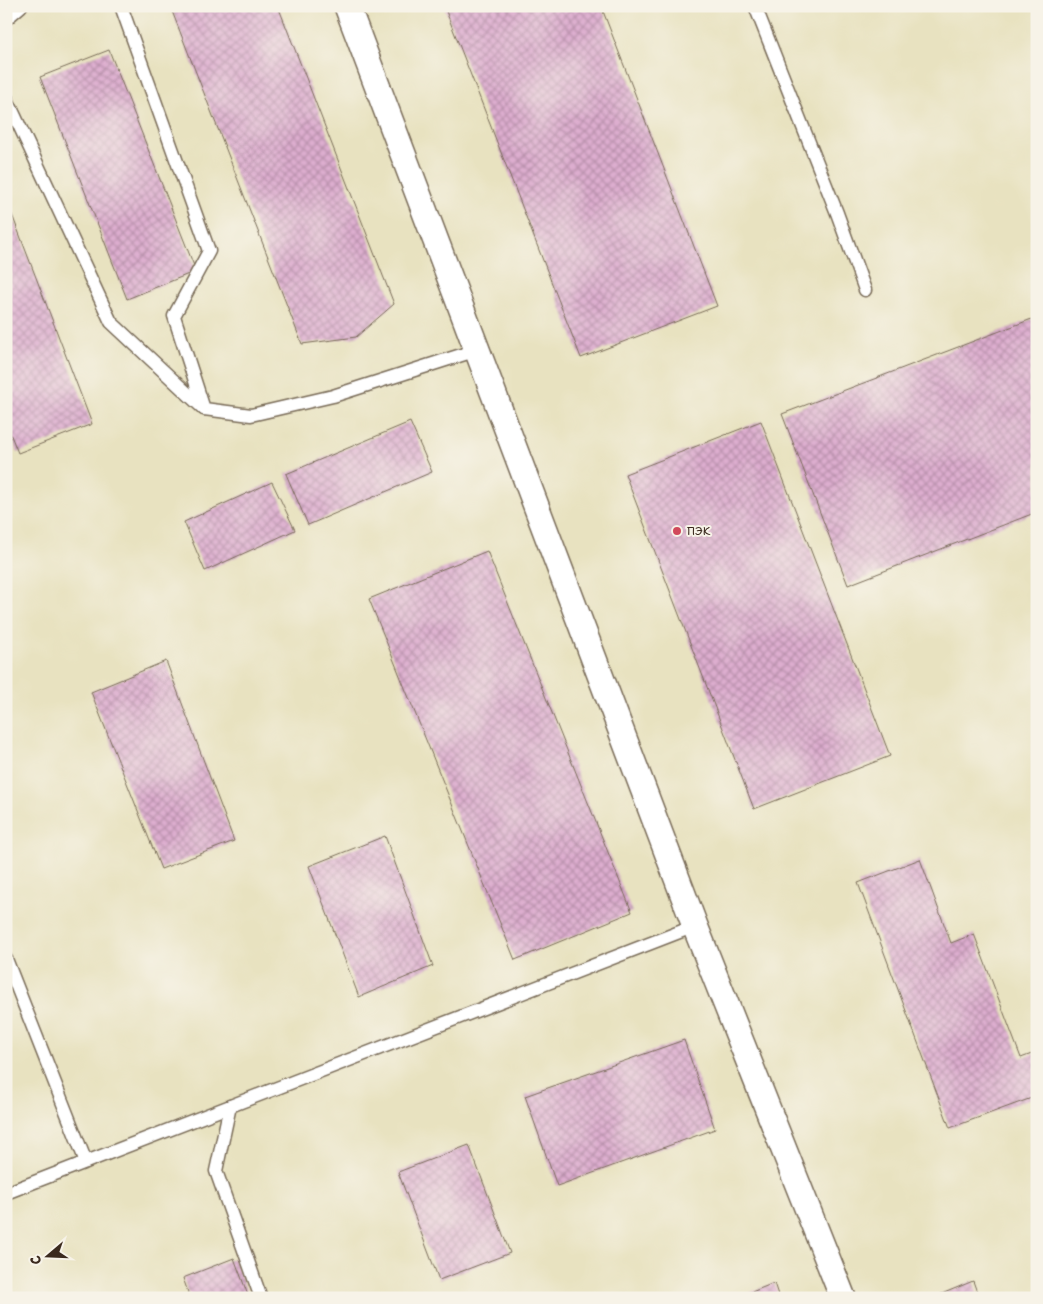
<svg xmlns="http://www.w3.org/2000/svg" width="1043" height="1304" viewBox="0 0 1043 1304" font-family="'Shantell Sans',sans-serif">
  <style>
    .building { fill: url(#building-cross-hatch) }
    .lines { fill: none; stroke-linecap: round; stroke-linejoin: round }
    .service-casing { stroke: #786a57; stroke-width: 15 }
    .minor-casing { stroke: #786a57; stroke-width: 28 }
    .service { stroke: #fff; stroke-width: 12 }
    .minor { stroke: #fff; stroke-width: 25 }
    .poi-dot { fill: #d1495b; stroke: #f7f3e8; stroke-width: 2 }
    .labels { text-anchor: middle; stroke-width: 4; stroke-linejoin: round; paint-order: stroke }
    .poi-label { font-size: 12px; fill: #3b2a1e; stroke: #f7f3e8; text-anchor: start }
  </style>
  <defs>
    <pattern id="building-cross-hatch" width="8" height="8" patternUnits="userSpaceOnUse" patternTransform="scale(1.25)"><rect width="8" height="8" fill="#ddadcf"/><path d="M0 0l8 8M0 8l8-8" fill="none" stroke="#b48da7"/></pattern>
  </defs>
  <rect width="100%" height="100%" fill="#f7f3e8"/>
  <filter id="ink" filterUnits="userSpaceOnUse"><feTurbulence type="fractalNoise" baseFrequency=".02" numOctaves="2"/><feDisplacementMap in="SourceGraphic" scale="10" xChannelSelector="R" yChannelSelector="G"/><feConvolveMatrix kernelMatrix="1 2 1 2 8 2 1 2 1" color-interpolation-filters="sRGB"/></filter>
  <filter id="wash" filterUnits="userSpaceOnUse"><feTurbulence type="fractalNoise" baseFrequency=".0096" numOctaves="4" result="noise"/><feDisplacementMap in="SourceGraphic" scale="20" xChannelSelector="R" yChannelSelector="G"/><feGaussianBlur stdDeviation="1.12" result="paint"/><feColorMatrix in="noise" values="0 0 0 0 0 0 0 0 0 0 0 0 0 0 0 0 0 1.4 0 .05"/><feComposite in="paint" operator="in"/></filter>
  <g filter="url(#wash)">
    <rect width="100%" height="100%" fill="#e8e2c0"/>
    <g id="blocks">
      <g class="building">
        <polygon points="170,6 278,6 394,304 356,337 302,344"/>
        <polygon points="444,6 601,6 717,306 581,358"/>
        <polygon points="109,50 196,271 127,299 40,77"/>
        <polygon points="6,199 92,424 18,453 6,423"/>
        <polygon points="1037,317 1037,512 848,585 782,414"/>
        <polygon points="761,421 890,756 754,809 625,474"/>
        <polygon points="410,422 432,472 308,525 286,474"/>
        <polygon points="272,482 295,530 205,571 184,522"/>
        <polygon points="487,551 632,912 515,960 369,599"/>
        <polygon points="166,661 234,841 161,869 91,692"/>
        <polygon points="385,836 433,966 359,997 309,866"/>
        <polygon points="920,859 951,943 974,934 1021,1058 1037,1052 1037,1096 950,1128 858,883"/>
        <polygon points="684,1040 715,1129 557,1186 525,1096"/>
        <polygon points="469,1145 510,1253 439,1280 398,1172"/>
        <polygon points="234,1258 249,1298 190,1298 183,1278"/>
        <polygon points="973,1281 979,1298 932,1298"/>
        <polygon points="774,1283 779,1298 737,1298"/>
      </g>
    </g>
  </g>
  <g filter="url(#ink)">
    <use href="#blocks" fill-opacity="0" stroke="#786a57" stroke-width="1"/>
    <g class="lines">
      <g class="service-casing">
        <g id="service">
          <polyline points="121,6 209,251 174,316 204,409 251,415 333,396 477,350"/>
          <polyline points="755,6 837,213 865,290"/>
          <polyline points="6,19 21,6"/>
          <polyline points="6,97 111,322 204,409"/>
          <polyline points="6,959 86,1162"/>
          <polyline points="230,1106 216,1171 261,1298"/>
          <polyline points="6,1193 695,926"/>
        </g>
      </g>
      <g class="minor-casing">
        <polyline id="minor" points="347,6 695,926 843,1298"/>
      </g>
      <use href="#service" class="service"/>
      <use href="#minor" class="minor"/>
    </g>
  </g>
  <circle class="poi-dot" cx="677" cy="531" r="5"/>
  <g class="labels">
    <g class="poi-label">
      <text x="687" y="535">ПЭК</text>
    </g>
  </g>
  <rect width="1043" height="1304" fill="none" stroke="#f7f3e8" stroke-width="25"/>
  <g transform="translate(48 1256) rotate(251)" stroke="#f7f3e8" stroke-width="4" paint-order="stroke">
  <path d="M0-4L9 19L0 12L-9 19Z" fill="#3b2a1e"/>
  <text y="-8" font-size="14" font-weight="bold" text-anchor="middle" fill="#3b2a1e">С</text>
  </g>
</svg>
